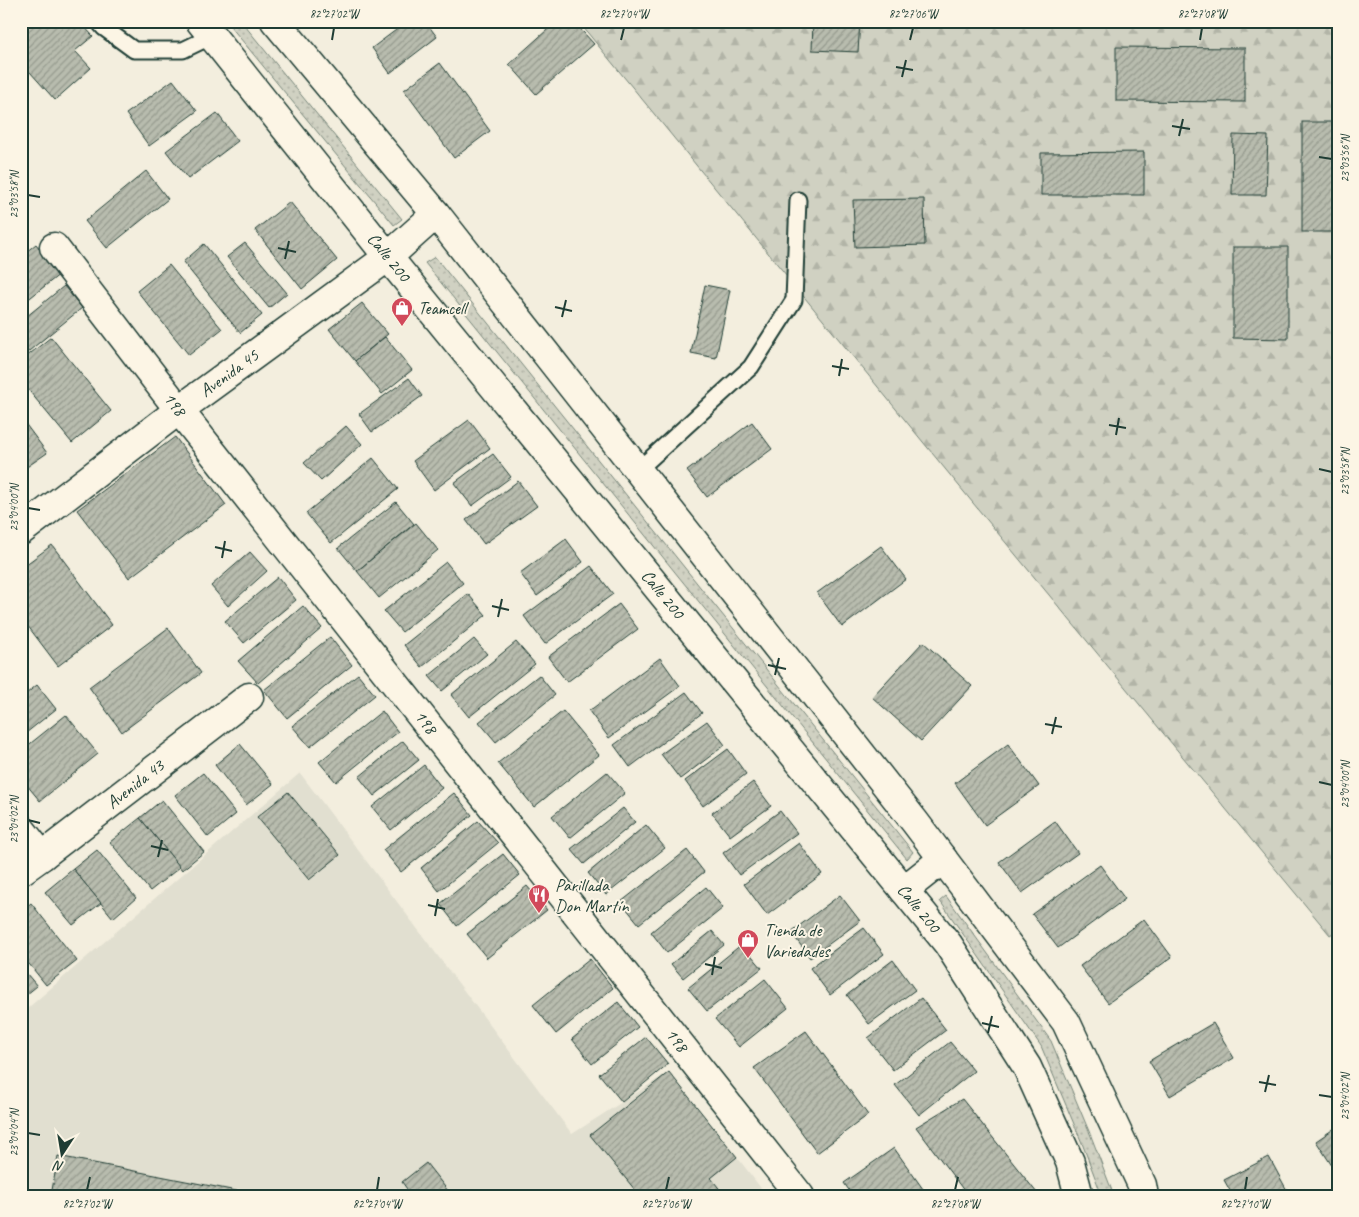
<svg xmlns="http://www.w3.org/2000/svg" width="1359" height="1217" viewBox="0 0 1359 1217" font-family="Caveat,sans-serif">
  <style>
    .built { fill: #e1dfd0 }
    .grass { fill: url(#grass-dots); stroke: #78877b }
    .forest { fill: url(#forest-firs); stroke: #78877b }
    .building { fill: url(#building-hatch); stroke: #1f3d34 }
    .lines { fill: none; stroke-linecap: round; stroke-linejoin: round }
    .lane-casing { stroke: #1f3d34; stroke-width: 19 }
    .street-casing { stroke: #1f3d34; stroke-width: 31 }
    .secondary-casing { stroke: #1f3d34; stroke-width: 31 }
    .lane { stroke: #fcf5e5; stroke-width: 15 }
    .street { stroke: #fcf5e5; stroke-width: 28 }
    .secondary { stroke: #fcf5e5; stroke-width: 28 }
    .ticks { fill: none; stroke: #1f3d34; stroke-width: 2 }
    .labels { text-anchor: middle; stroke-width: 4; stroke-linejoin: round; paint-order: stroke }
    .street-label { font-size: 18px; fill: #1f3d34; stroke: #fcf5e5 }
    .poi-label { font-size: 18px; fill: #1f3d34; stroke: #fcf5e5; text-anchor: start }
    .neatline { fill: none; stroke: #1f3d34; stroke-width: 2 }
    .ticks-label { font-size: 12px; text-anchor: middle; fill: #1f3d34 }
  </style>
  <defs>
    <pattern id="grass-dots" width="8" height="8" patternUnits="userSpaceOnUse" patternTransform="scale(1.25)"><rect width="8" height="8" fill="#d0d1c2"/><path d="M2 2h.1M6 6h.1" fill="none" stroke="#b2b4a7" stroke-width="1.8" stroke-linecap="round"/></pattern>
    <pattern id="forest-firs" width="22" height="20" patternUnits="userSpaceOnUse" patternTransform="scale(1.25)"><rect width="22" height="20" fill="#d0d1c2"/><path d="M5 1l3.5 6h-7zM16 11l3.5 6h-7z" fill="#b2b4a7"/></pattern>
    <pattern id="building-hatch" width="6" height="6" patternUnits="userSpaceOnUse" patternTransform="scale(1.25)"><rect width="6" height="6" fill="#b8bcae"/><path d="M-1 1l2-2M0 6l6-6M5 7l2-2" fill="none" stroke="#959a8e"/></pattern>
  </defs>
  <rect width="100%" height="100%" fill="#f3eede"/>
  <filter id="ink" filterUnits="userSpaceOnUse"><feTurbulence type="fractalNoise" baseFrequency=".02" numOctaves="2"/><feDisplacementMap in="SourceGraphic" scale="10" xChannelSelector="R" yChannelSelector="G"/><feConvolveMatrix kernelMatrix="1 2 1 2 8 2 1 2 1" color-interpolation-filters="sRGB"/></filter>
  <g filter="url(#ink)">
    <polygon class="built" points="300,773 572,1134 669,1072 737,1157 767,1196 21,1196 21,1014"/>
    <g class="grass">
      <polygon points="226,21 241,21 402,219 394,225"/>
      <polygon points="435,257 913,852 907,859 425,263"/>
      <polygon points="946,896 1051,1041 1091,1136 1114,1196 1102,1196 1082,1143 1041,1046 940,901"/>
    </g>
    <polygon class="forest" points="578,21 1338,21 1338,930 1330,935 973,503"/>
    <g class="building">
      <polygon points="21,21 79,21 93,36 75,51 91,68 55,100 21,62"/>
      <polygon points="408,21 425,21 437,37 390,73 372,48"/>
      <polygon points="557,21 573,21 594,44 536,94 509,64"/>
      <polygon points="813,21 860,21 858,52 812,50"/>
      <polygon points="1116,47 1245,48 1245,102 1116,101"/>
      <polygon points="440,63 490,131 454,158 404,90"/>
      <polygon points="173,80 197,111 149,146 126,114"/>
      <polygon points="217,113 238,141 188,179 166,151"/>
      <rect x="1302" y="122" width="36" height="110"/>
      <polygon points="1233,135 1268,136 1266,195 1232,195"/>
      <polygon points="1144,152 1144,195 1041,195 1041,153"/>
      <polygon points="146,171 168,199 107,248 85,221"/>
      <polygon points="924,199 925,245 855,247 853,200"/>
      <polygon points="290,202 337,260 302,289 255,230"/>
      <polygon points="245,243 287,293 269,308 227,257"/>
      <polygon points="36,244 60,274 21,305 21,256"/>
      <polygon points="204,244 262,315 240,333 183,262"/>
      <polygon points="1233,247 1288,247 1288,339 1233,338"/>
      <polygon points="169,265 222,329 189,355 137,291"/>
      <polygon points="705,285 730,290 716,358 691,353"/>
      <polygon points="64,286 82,308 24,355 21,351 21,321"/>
      <polygon points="362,303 388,334 355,361 329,329"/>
      <polygon points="51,337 111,411 72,443 21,381 21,361"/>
      <polygon points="385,337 412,370 382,394 355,361"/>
      <polygon points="409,378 422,396 372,432 359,414"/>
      <polygon points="21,418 47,453 21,471"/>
      <polygon points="469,420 490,448 434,490 413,461"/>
      <polygon points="752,422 772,449 707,497 687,471"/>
      <polygon points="346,426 362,444 321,481 304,463"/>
      <polygon points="175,437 226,505 129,578 77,510"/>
      <polygon points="493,454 511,477 472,506 454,483"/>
      <polygon points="373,458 398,489 331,543 306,513"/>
      <polygon points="518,481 537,506 484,544 466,520"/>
      <polygon points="396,502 414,524 357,571 338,548"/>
      <polygon points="416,523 438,550 379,598 357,571"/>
      <polygon points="566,539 583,562 537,596 520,573"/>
      <polygon points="52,545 112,625 58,666 21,617 21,568"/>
      <polygon points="881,546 906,579 842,627 817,593"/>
      <polygon points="250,552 267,571 228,606 211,586"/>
      <polygon points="446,562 463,583 402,632 384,611"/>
      <polygon points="591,566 613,594 545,644 524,616"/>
      <polygon points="278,577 296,600 244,643 225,621"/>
      <polygon points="468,594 486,615 422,667 404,645"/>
      <polygon points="619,604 638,629 567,682 548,657"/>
      <polygon points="303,606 322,628 258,683 238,661"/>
      <polygon points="168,628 201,673 122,732 89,687"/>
      <polygon points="330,637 352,665 287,718 264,690"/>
      <polygon points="474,639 487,654 442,691 429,676"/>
      <polygon points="516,642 535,664 469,717 451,695"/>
      <polygon points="923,642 972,686 921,741 872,697"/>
      <polygon points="660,658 680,686 609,738 589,711"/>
      <polygon points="21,671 27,678 21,682"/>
      <polygon points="358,674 375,695 310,747 292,726"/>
      <polygon points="539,675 555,695 496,742 479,722"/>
      <polygon points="37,685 56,709 21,737 21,698"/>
      <polygon points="686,692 702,713 630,767 614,745"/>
      <polygon points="382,711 398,732 336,782 319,762"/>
      <polygon points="563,711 599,755 534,807 498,763"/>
      <polygon points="66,715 98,754 40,801 21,778 21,751"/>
      <polygon points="707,721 725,745 680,779 661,754"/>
      <polygon points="403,741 419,760 374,796 359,777"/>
      <polygon points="240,744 273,784 246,805 215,765"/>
      <polygon points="1008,744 1039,786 985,825 955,783"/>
      <polygon points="728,749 746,774 703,806 685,781"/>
      <polygon points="424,765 442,788 391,830 372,807"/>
      <polygon points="607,772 625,793 570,838 552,816"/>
      <polygon points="203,773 236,814 208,837 175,795"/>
      <polygon points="753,782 771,806 730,836 712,813"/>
      <polygon points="288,792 340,855 309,880 257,817"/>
      <polygon points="454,793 472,815 401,872 383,850"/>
      <polygon points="162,800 204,852 182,870 140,818"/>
      <polygon points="623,808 635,822 584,864 571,849"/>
      <polygon points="780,811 797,833 739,875 723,853"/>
      <polygon points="140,818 180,867 150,891 110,842"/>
      <polygon points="478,821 498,843 439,891 421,868"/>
      <polygon points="1055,821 1078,853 1022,893 999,862"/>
      <polygon points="646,825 665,848 606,895 588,873"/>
      <polygon points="799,843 822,874 767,915 744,884"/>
      <polygon points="97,850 136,898 113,918 73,869"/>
      <polygon points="687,850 704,872 639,924 621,902"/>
      <polygon points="503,854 520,875 457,926 440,904"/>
      <polygon points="1100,865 1125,899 1058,948 1032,914"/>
      <polygon points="73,869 101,903 73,925 45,892"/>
      <polygon points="527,886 547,910 487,958 467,934"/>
      <polygon points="706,887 723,908 667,953 651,932"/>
      <polygon points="840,895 860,921 810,958 791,932"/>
      <polygon points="31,903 77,961 46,985 21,954 21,911"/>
      <polygon points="1144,919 1172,957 1108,1003 1080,966"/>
      <polygon points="864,928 884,954 830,995 810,968"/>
      <polygon points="712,931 724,945 683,978 671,964"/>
      <polygon points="742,944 762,968 707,1011 688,988"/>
      <polygon points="590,959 613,988 556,1034 533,1005"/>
      <polygon points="893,960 915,990 869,1024 847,995"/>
      <polygon points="21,967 37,986 21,999"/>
      <polygon points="765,979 788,1008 739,1047 715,1019"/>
      <polygon points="921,998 946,1030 893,1070 868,1038"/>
      <polygon points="618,1002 638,1027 592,1064 572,1039"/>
      <polygon points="1213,1023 1234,1058 1170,1096 1149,1061"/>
      <polygon points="806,1031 868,1115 817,1153 754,1068"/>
      <polygon points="646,1037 668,1064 622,1102 599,1074"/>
      <polygon points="950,1042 974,1071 919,1115 895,1085"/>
      <polygon points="669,1072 737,1157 711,1178 725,1196 640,1196 590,1135"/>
      <polygon points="962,1099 1037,1193 1033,1196 968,1196 916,1127"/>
      <polygon points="1338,1126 1338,1175 1316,1141"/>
      <polygon points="894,1148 928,1196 853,1196 844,1183"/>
      <polygon points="58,1156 252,1194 252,1196 51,1196"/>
      <polygon points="1269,1157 1290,1196 1233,1196 1224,1180"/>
      <polygon points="426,1163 452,1196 412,1196 402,1182"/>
    </g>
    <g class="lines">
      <g class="lane-casing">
        <g id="lane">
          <polyline points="98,21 104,28 134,50 183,50 212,36"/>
          <polyline points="638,470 751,367 794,300 798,200"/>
        </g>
      </g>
      <g class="street-casing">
        <g id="street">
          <polyline points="54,247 179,410 800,1196"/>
          <polyline points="21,829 42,856"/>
          <polyline points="21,871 42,856 249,697"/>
        </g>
      </g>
      <g class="secondary-casing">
        <g id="secondary">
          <polyline points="200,21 388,257 948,944 1027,1067 1070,1162 1079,1196"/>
          <polyline points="275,21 436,214 915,822 1066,1022 1142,1185 1144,1196"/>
          <polyline points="21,531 179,410 388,257 436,214"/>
          <polyline points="904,890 943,859"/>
        </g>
      </g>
      <use href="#lane" class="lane"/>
      <use href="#street" class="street"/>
      <use href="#secondary" class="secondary"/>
    </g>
  </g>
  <path class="ticks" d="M332 40 334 28M621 40 624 28M910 40 913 28M1200 40 1202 28M896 67 913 70M902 77 906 60M1172 126 1190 129M1179 136 1183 119M1319 157 1332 159M28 195 40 197M278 248 296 252M285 259 289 241M555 307 572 311M562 317 566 300M832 366 849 369M839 376 842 359M1109 425 1126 428M1116 435 1119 418M1319 469 1332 472M28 508 40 510M215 547 232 551M222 558 225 541M492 606 509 610M498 617 502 599M768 665 786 669M775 675 779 658M1045 724 1062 727M1052 734 1056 717M1319 782 1332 785M28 820 40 823M151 846 168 850M158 857 162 840M428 905 445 909M435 916 438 899M705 964 722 968M712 975 715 957M982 1023 999 1027M988 1033 992 1016M1259 1082 1276 1085M1265 1092 1269 1075M1319 1095 1332 1097M28 1133 40 1135M87 1190 90 1177M377 1190 379 1177M666 1190 669 1177M955 1190 958 1177M1245 1190 1247 1177"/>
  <defs>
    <g id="shop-pin" transform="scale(1.125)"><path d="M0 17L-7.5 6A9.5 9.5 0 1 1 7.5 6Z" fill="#d1495b" stroke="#fcf5e5"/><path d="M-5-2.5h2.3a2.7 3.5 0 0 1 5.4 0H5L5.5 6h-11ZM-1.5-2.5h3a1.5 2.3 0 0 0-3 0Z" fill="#fff"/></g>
    <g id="restaurant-pin" transform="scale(1.125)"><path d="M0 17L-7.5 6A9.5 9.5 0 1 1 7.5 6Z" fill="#d1495b" stroke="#fcf5e5"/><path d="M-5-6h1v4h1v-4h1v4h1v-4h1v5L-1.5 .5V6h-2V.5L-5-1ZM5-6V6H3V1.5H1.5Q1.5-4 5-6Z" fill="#fff"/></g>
  </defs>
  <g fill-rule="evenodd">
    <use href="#shop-pin" x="402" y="308"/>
    <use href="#restaurant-pin" x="539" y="895"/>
    <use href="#shop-pin" x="748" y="940"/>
  </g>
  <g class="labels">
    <g class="street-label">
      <text transform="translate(389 257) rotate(51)" y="6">Calle 200</text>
      <text transform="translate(229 373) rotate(-36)" y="6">Avenida 45</text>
      <text transform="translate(175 404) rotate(52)" y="6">198</text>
      <text transform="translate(663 594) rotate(51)" y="6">Calle 200</text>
      <text transform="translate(426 722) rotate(52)" y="6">198</text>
      <text transform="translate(135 784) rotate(-38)" y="6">Avenida 43</text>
      <text transform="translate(919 908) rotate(51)" y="6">Calle 200</text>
      <text transform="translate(677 1040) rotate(52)" y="6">198</text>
    </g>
    <g class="poi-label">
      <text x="418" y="314">Teamcell</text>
      <text x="555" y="891">Parillada<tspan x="555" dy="21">Don Martín</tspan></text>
      <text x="764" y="936">Tienda de<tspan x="764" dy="21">Variedades</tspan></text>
    </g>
  </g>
  <rect width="1359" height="1217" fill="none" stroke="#fcf5e5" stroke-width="55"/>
  <g transform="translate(62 1154) rotate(192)" stroke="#fcf5e5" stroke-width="4" paint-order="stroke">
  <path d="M0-4L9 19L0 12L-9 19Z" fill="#1f3d34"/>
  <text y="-8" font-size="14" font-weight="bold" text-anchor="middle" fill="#1f3d34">N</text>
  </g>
  <rect x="28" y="28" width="1304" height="1162" class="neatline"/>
  <g class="ticks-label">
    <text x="334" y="18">82°27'02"W</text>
    <text x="624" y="18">82°27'04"W</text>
    <text x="913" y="18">82°27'06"W</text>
    <text x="1202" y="18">82°27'08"W</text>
    <text transform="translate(1345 159) rotate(-90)" y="4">23°03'56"N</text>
    <text transform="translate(14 195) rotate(-90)" y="4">23°03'58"N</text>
    <text transform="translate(1345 472) rotate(-90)" y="4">23°03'58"N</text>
    <text transform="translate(14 508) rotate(-90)" y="4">23°04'00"N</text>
    <text transform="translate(1345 785) rotate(-90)" y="4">23°04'00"N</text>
    <text transform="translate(14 820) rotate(-90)" y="4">23°04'02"N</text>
    <text transform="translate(1345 1097) rotate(-90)" y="4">23°04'02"N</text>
    <text transform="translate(14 1133) rotate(-90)" y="4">23°04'04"N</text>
    <text x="87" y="1208">82°27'02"W</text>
    <text x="377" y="1208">82°27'04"W</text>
    <text x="666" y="1208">82°27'06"W</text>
    <text x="955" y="1208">82°27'08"W</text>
    <text x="1245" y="1208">82°27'10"W</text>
  </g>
</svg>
